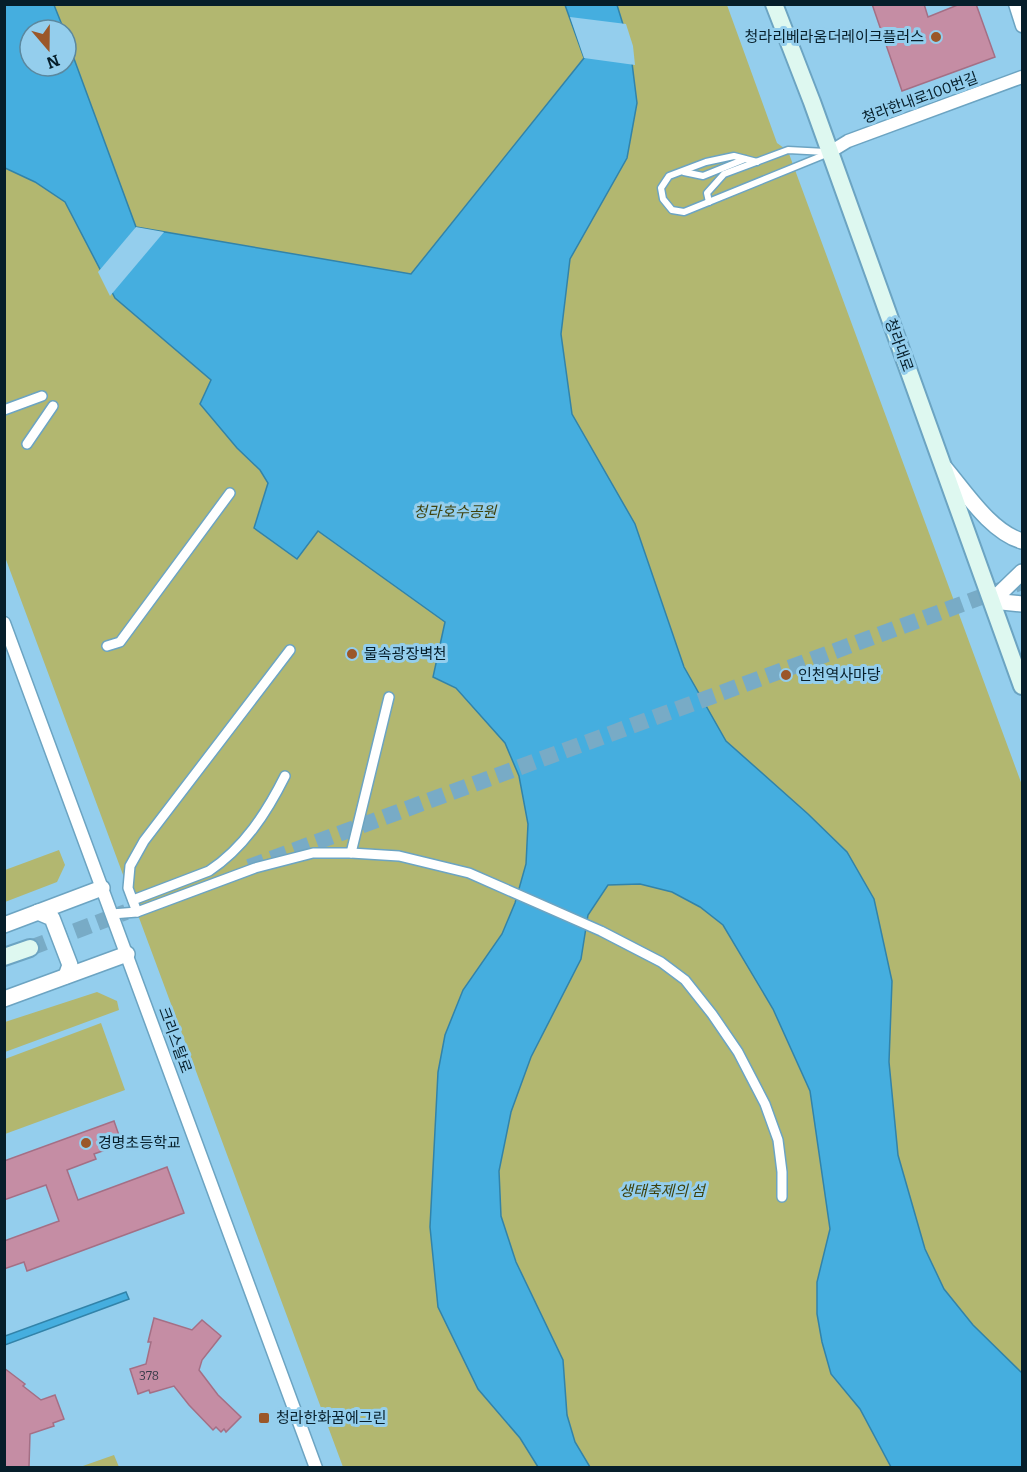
<svg xmlns="http://www.w3.org/2000/svg" width="1027" height="1472" viewBox="0 0 1027 1472" font-family="Bitter,'Noto Sans KR',serif">
  <style>
    .green { fill: #b2b770; fill-rule: evenodd }
    .water { fill: #45aedf; stroke: #3283a9; stroke-width: 1.5 }
    .pier { fill: #94ceed }
    .building { fill: #c58da4; stroke: #a46f85; stroke-width: 1.5 }
    .lines { fill: none; stroke-linecap: round; stroke-linejoin: round }
    .secondary-tunnel { stroke: #78abc6; stroke-width: 16; stroke-dasharray: 16 8; stroke-linecap: butt }
    .service-casing { stroke: #6ca4c2; stroke-width: 9 }
    .pedestrian-casing { stroke: #6ca4c2; stroke-width: 12 }
    .minor-casing { stroke: #6ca4c2; stroke-width: 15 }
    .tertiary-casing { stroke: #6ca4c2; stroke-width: 18 }
    .secondary-casing { stroke: #6ca4c2; stroke-width: 20 }
    .service { stroke: #fff; stroke-width: 6 }
    .pedestrian { stroke: #fff; stroke-width: 9 }
    .minor { stroke: #fff; stroke-width: 12 }
    .tertiary { stroke: #fff; stroke-width: 15 }
    .secondary { stroke: #def8f0; stroke-width: 16 }
    .poi-dot { fill: #9b5729; stroke: #94ceed; stroke-width: 2 }
    .labels { text-anchor: middle; stroke-width: 6; stroke-linejoin: round; paint-order: stroke }
    .number-label { font-size: 12px; fill: #363a48 }
    .poi-label { font-size: 15px; fill: #061e2a; stroke: #94ceed; text-anchor: start }
    .street-label { font-size: 15px; fill: #061e2a; stroke: #94ceed }
    .park-label { font-size: 15px; font-style: italic; fill: #3e410c; stroke: #94ceed }
  </style>
  <rect width="100%" height="100%" fill="#94ceed"/>
  <g class="green">
    <path d="M5 5H727L777 143 788 151 1022 785V1467H343L5 557ZM30 30H66V66H30Z"/>
    <polygon points="59,850 65,865 57,882 5,902 5,870"/>
    <polygon points="97,992 117,1001 119,1010 5,1052 5,1022"/>
    <polygon points="101,1023 125,1090 5,1134 5,1059"/>
    <polygon points="114,1455 119,1467 80,1467"/>
  </g>
  <g class="water">
    <polygon points="4,5 54,5 64,30 30,30 30,66 66,66 66,37 136,227 411,274 584,58 565,5 617,5 630,47 637,103 627,158 570,259 561,334 572,414 635,524 684,667 726,741 808,814 847,852 874,899 892,981 889,1062 898,1155 925,1249 944,1289 973,1325 1022,1373 1022,1467 891,1467 860,1409 831,1374 822,1342 817,1314 817,1282 830,1229 810,1091 773,1009 723,925 700,907 672,892 640,884 608,885 588,915 581,959 531,1057 511,1112 499,1171 501,1216 516,1262 563,1360 567,1415 575,1442 590,1467 538,1467 520,1438 478,1389 438,1307 430,1227 438,1072 445,1035 463,990 502,934 515,903 526,864 528,824 519,776 505,743 456,688 433,677 445,622 318,531 297,559 254,528 268,483 260,470 237,448 200,404 211,380 115,298 65,202 35,182 5,168"/>
    <polygon points="126,1292 129,1299 5,1345 5,1336"/>
  </g>
  <g class="pier">
    <polygon points="570,17 626,24 633,46 635,65 584,58"/>
    <polygon points="136,227 164,232 110,296 98,272"/>
  </g>
  <g class="building">
    <polygon points="872,4 924,4 928,17 960,4 976,4 995,57 902,91"/>
    <polygon points="114,1121 122,1144 94,1154 96,1159 67,1170 78,1200 167,1167 184,1213 27,1271 24,1262 4,1269 4,1241 59,1221 46,1185 4,1200 4,1161"/>
    <polygon points="154,1318 192,1330 202,1320 221,1336 202,1360 199,1370 218,1395 241,1417 226,1432 224,1429 221,1432 216,1427 213,1430 189,1405 174,1386 150,1393 149,1390 138,1394 130,1369 146,1364 151,1342 148,1342"/>
    <polygon points="4,1368 25,1384 23,1386 41,1400 55,1395 64,1419 53,1423 54,1426 30,1434 29,1467 4,1467"/>
  </g>
  <g class="lines">
    <g class="secondary-tunnel">
      <polyline points="249,867 1022,582"/>
      <polyline points="30,948 126,912"/>
    </g>
    <g class="service-casing">
      <g id="service">
        <polyline points="757,162 734,156 706,162 669,176 661,188 663,199 672,210 684,212 829,153"/>
        <polyline points="684,172 703,176 745,159"/>
        <polyline points="709,202 707,193 724,174 788,150 826,152"/>
      </g>
    </g>
    <g class="pedestrian-casing">
      <g id="pedestrian">
        <polyline points="4,410 42,396"/>
        <polyline points="27,444 53,406"/>
        <polyline points="107,646 120,642 230,493"/>
        <polyline points="351,853 389,697"/>
        <path d="M133 900 209 871C244 848 267 812 285 776"/>
        <polyline points="137,912 128,888 130,866 144,841 290,650"/>
        <polyline points="112,914 137,912 255,868 313,853 351,853 399,856 469,873 601,931 661,962 685,980 712,1014 738,1052 765,1104 778,1140 782,1172 782,1197"/>
      </g>
    </g>
    <g class="minor-casing">
      <g id="minor">
        <polyline points="1015,4 1022,26"/>
        <polyline points="830,152 848,141 1022,77"/>
        <polyline points="4,623 316,1468"/>
      </g>
    </g>
    <g class="tertiary-casing">
      <g id="tertiary">
        <path d="M945 468C966 493 991 532 1022 541"/>
        <polyline points="992,601 1022,572"/>
        <polyline points="992,601 1022,604"/>
        <polyline points="38,912 52,918 70,965 66,976"/>
        <polyline points="4,925 102,888"/>
        <polyline points="4,999 127,954"/>
      </g>
    </g>
    <g class="secondary-casing">
      <g id="secondary">
        <polyline points="774,4 812,102 1022,686"/>
        <polyline points="4,957 30,948"/>
      </g>
    </g>
    <use href="#service" class="service"/>
    <use href="#pedestrian" class="pedestrian"/>
    <use href="#minor" class="minor"/>
    <use href="#tertiary" class="tertiary"/>
    <use href="#secondary" class="secondary"/>
  </g>
  <g class="poi-dot">
    <circle cx="936" cy="37" r="6"/>
    <circle cx="352" cy="654" r="6"/>
    <circle cx="786" cy="675" r="6"/>
    <circle cx="86" cy="1143" r="6"/>
    <rect x="258" y="1412" width="12" height="12" rx="3"/>
  </g>
  <g class="labels">
    <g class="number-label">
      <text x="149" y="1380">378</text>
    </g>
    <g class="poi-label">
      <text x="924" y="42" text-anchor="end">청라리베라움더레이크플러스</text>
      <text x="364" y="659">물속광장벽천</text>
      <text x="798" y="680">인천역사마당</text>
      <text x="98" y="1148">경명초등학교</text>
      <text x="276" y="1423">청라한화꿈에그린</text>
    </g>
    <g class="street-label">
      <text transform="translate(920 98) rotate(-20)" y="5">청라한내로100번길</text>
      <text transform="translate(899 345) rotate(70)" y="5">청라대로</text>
      <text transform="translate(175 1040) rotate(70)" y="5">크리스탈로</text>
    </g>
    <g class="park-label">
      <text x="455" y="517">청라호수공원</text>
      <text x="662" y="1196">생태축제의 섬</text>
    </g>
  </g>
  <rect width="1027" height="1472" fill="none" stroke="#061e2a" stroke-width="12"/>
  <g transform="translate(48 48) rotate(160)"><circle r="28" fill="#94ceed" stroke="#5b889f" stroke-width="1.5"/>
  <path d="M0-4.5L10 22L0 15L-10 22Z" fill="#9b5729"/>
  <text y="-9" font-size="16" font-weight="bold" text-anchor="middle" fill="#061e2a">N</text>
  </g>
</svg>
